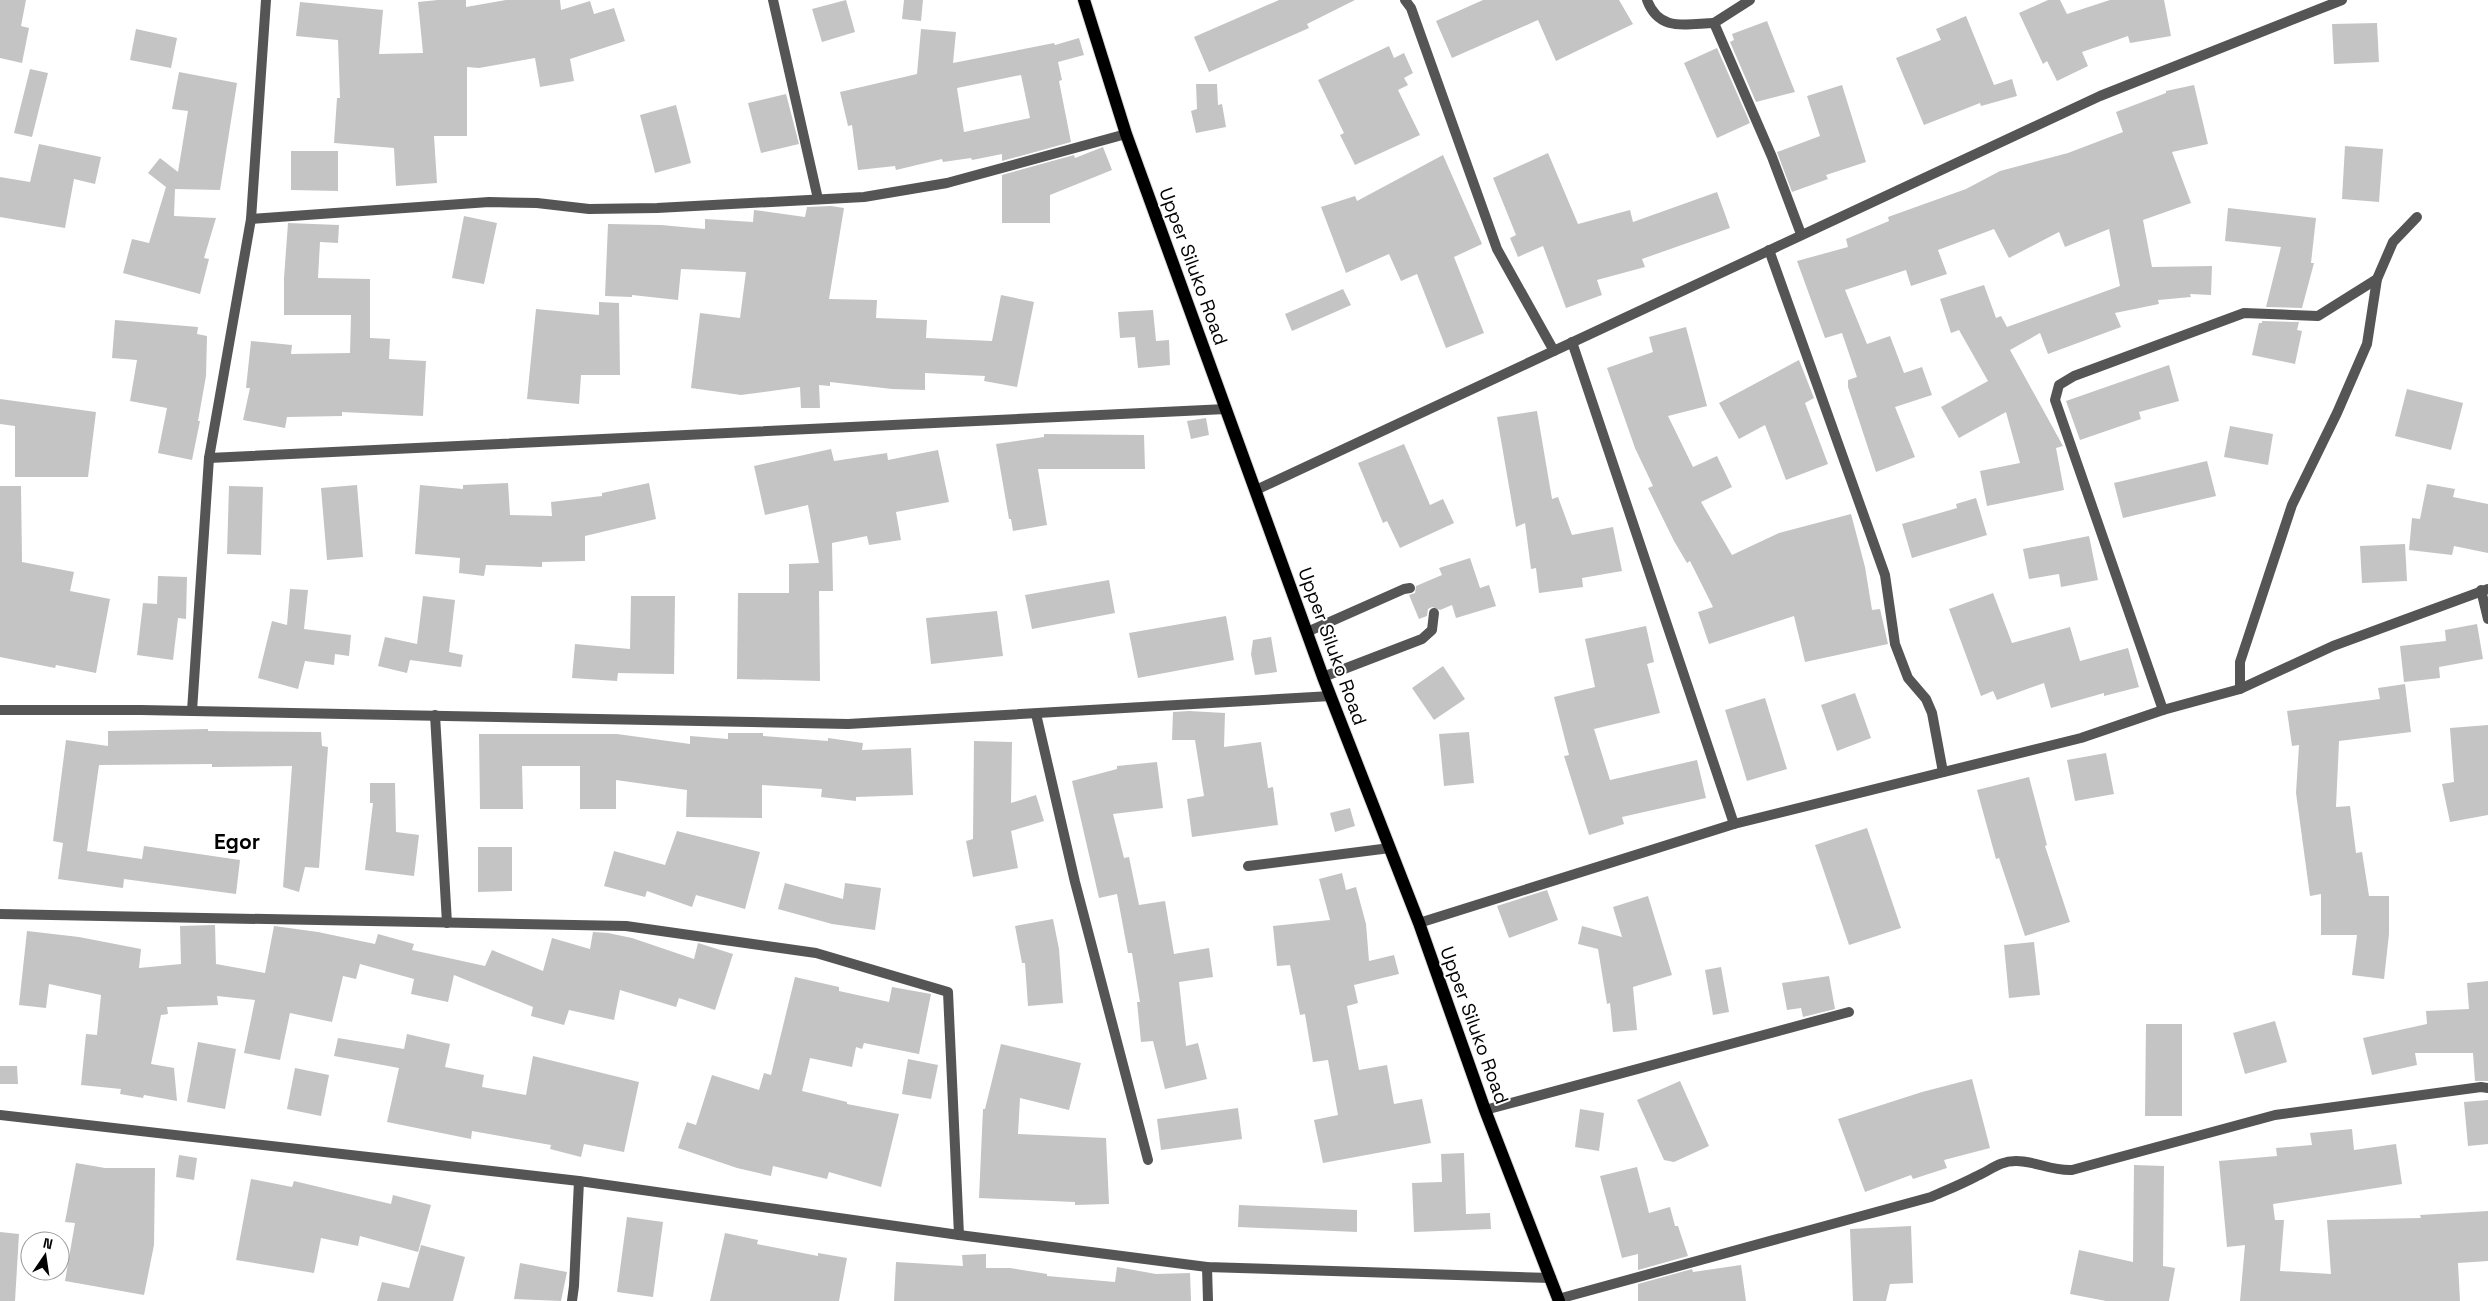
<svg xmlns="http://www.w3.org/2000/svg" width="2488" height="1301" viewBox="0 0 2488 1301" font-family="'Space Grotesk',sans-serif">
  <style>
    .building { fill: #c4c4c4; fill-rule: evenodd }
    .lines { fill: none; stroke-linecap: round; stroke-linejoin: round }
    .primary-casing { stroke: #dbdbdb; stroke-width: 14 }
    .service { stroke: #555; stroke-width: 10 }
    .minor { stroke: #555; stroke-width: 10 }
    .primary { stroke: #000; stroke-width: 12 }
    .labels { text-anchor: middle; stroke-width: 4; stroke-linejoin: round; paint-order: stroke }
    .street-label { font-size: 19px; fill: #000; stroke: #fff }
    .quarter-label { font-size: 21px; font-weight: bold; fill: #000; stroke: #fff }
  </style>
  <rect width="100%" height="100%" fill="#fff"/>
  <g class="building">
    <polygon points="0,0 26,0 21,26 29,28 22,63 0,58"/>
    <polygon points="438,0 466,0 466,7 506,0 560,0 561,10 590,1 594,14 614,8 625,41 570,59 574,81 540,87 535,58 479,68 467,67 467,136 434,136 437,183 396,186 394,148 334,143 337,98 340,98 338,40 296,36 300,2 383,10 379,54 423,53 418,2"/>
    <polygon points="846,0 855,32 822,42 812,9"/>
    <polygon points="904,0 923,0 921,21 902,19"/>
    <polygon points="1279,0 1355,0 1307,24 1309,28 1209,72 1194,37"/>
    <polygon points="1483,0 1619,0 1633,24 1556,61 1538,20 1452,58 1436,21"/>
    <polygon points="2048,0 2060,0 2067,14 2110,0 2164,0 2171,36 2130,43 2128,36 2082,52 2088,66 2057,81 2047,61 2043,64 2019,13"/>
    <polygon points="1966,16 1994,85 2012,79 2017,96 1981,106 1980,103 1924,125 1896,58 1941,40 1936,29"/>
    <polygon points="1767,21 1795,92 1756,102 1730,42 1734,40 1732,34"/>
    <polygon points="2377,23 2379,62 2334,64 2332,24"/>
    <polygon points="136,29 177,38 171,68 130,60"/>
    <path d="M921 29 956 32 953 63 1054 43 1055 45 1079 38 1084 55 1058 62 1062 80 1059 81 1071 142 1002 161V154L972 160 971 158 943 162 942 159 896 170 895 166 858 170 852 125 848 126 840 92 917 74ZM1021 75 1030 118 964 132 957 88Z"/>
    <polygon points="1389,46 1394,58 1404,53 1413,73 1404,78 1408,85 1398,90 1420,135 1355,165 1340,135 1344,133 1318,80"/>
    <polygon points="1717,48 1750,123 1717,138 1684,63"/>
    <polygon points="30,69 48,73 32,137 14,133"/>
    <polygon points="179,72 237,83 220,190 175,189 174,216 216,218 204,258 209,259 200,294 123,273 132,239 149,243 166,187 148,173 160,158 178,172 188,111 172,109"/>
    <polygon points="1196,84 1217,84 1218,105 1222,104 1226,127 1196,133 1191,111 1197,109"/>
    <polygon points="1842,85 1866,162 1826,175 1828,179 1792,192 1777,152 1820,136 1807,96"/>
    <polygon points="2194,85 2208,144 2172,152 2191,203 2143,220 2152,267 2212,266 2211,295 2190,294 2191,297 2158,300 2159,304 2115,313 2121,327 2048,354 2040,333 2010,350 2063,446 2056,448 2064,490 1987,506 1980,471 2020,463 2006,412 1959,438 1941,407 1988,381 1959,330 1951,333 1940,299 1984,285 1996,318 2001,316 2007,327 2120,286 2109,229 2065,247 2059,232 2009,258 1994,229 1938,250 1947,274 1911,286 1906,270 1845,290 1867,344 1890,336 1904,373 1922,367 1932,395 1895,407 1915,457 1876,472 1848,387 1848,380 1857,377 1842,333 1825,338 1797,261 1848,247 1846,239 1889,221 1888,217 1966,189 2000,171 2068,153 2123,132 2116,112 2166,93 2166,91"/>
    <polygon points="786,94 799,144 761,153 748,103"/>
    <polygon points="676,105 691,163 655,173 640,115"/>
    <polygon points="39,144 101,157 95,184 74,179 65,228 0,217 0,177 30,182"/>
    <polygon points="2345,146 2383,149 2379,202 2342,199"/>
    <polygon points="1103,147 1112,170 1050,195 1050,223 1002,223 1002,175 1074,155 1075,158"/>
    <polygon points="291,151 338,151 338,191 291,190"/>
    <polygon points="1548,153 1578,224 1630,210 1633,222 1717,192 1730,228 1642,259 1645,267 1597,280 1602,295 1566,308 1543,246 1518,257 1510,238 1516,235 1493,178"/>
    <polygon points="1443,155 1482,244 1454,257 1484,333 1446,348 1417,274 1401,281 1389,254 1346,273 1321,207 1355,196 1357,201"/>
    <polygon points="831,206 844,208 829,299 877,300 876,318 927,320 926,338 992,341 1001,295 1034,302 1017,387 984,381 985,376 925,373 925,390 892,389 830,382 830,386 819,385 820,408 801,408 800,387 741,395 691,388 700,313 740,318 746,272 681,269 678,300 632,295 632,297 605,296 608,224 661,225 705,229 705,219 753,222 754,210 805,217 807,207"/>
    <polygon points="2228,208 2316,218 2311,263 2314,263 2302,308 2266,307 2281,247 2225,241"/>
    <polygon points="464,216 497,223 484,284 452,278"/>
    <polygon points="288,223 339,225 338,243 320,242 318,278 370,279 370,338 390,339 389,359 426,361 423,416 342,412 342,416 287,417 285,428 243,420 250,388 246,388 251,341 292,345 291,354 350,353 351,315 284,315 284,278"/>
    <polygon points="1343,289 1351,305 1292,331 1285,314"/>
    <polygon points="599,302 619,303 620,375 581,375 579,404 527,399 536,309 599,315"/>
    <polygon points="1153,310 1156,341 1169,340 1170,365 1138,368 1135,337 1120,338 1118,312"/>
    <polygon points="115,320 198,327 197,334 207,336 206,376 198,421 200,421 192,460 158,453 167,408 130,401 137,360 112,358"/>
    <polygon points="2262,321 2299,322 2297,330 2302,331 2295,364 2252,355 2259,323 2262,323"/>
    <polygon points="1686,327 1707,406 1668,416 1693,467 1717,456 1732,487 1701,502 1732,555 1779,533 1851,514 1865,567 1872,610 1880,609 1888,644 1805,662 1794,616 1709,644 1698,612 1713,607 1690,561 1687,563 1674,541 1648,488 1653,486 1635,448 1607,368 1653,352 1649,337"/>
    <polygon points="1799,360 1814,398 1805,403 1828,464 1786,480 1765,425 1739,439 1719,403"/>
    <polygon points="2169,365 2179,401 2139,412 2141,419 2080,440 2066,401"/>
    <polygon points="2407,389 2463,403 2451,450 2395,436"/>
    <polygon points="0,399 96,412 88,477 15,477 15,426 0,424"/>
    <polygon points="1537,411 1552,499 1558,497 1572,535 1613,527 1622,571 1582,578 1583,587 1539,593 1536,568 1531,569 1525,523 1516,527 1497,417"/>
    <polygon points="1206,418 1209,435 1191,439 1187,421"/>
    <polygon points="2230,426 2273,434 2268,465 2224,457"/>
    <polygon points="1044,434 1144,435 1145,469 1038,469 1047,525 1013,531 1011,519 1009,519 996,444 1044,437"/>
    <polygon points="1404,444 1430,505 1443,499 1454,523 1400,548 1387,521 1383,523 1358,463"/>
    <polygon points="831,449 834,461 887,453 888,460 938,450 949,502 896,512 901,540 869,545 867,536 832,543 833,591 819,591 820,681 737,679 738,593 789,593 789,564 819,563 808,505 765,515 754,466"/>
    <polygon points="2207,461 2216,496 2123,518 2114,483"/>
    <polygon points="508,483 510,515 552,516 551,502 602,496 602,493 649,483 656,519 585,536 585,561 542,562 542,567 486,565 484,576 459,573 460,558 415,554 420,485 463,489 463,485"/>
    <polygon points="2427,484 2455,489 2453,497 2488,504 2488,553 2454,546 2452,555 2409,550 2412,518 2420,519"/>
    <polygon points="357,485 363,557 327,560 321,488"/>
    <polygon points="0,486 21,486 22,562 74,572 70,591 110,599 96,673 56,665 55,668 0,657"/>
    <polygon points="229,486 263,487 261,555 227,554"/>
    <polygon points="1976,498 1987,535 1912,558 1902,524 1957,508 1956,504"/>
    <polygon points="2089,536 2098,580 2061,587 2059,574 2029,579 2023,549"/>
    <polygon points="2405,544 2407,581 2362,583 2360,546"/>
    <polygon points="1470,558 1480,588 1489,585 1496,606 1456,618 1452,605 1440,610 1432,607 1428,609 1427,616 1419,619 1409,595 1415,593 1416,586 1442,575 1439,568"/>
    <polygon points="158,576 187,577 186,619 178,618 173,660 137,655 143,603 157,604"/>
    <polygon points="1109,580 1115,613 1032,629 1025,595"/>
    <polygon points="290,589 308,590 304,629 351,635 349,656 335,654 334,665 305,661 298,689 258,678 272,621 287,625"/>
    <polygon points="1993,593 2012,643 2070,627 2080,661 2128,648 2139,687 2104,696 2104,693 2051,708 2044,683 1997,700 1993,691 1981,696 1949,609"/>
    <polygon points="423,596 455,600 449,652 463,655 461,667 410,660 407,673 378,666 385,637 417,644"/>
    <polygon points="631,596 675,596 674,674 618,673 617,681 572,678 575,644 630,649"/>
    <polygon points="997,611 1003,656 931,664 926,618"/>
    <polygon points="1226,616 1234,660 1138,678 1129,633"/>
    <polygon points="2477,624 2483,659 2439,667 2440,678 2404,682 2400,646 2446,641 2445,630"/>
    <polygon points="1646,626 1654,662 1647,664 1660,713 1594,729 1610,780 1697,760 1706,798 1622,817 1624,824 1589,835 1564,756 1569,755 1554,697 1595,687 1585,639"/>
    <polygon points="1271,637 1277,672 1255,675 1251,654 1253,640"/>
    <polygon points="1443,666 1465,699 1434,720 1412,688"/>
    <polygon points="2405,684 2411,732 2339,741 2336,807 2350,806 2356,853 2362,852 2369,896 2389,896 2389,934 2384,979 2352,975 2357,935 2321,935 2321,894 2310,896 2296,793 2299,745 2292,746 2287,711 2380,699 2378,688"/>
    <polygon points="1855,693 1871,738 1837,751 1821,705"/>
    <polygon points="1765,698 1787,769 1747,781 1725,710"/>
    <polygon points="1189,711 1225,713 1224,747 1261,742 1268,788 1273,787 1278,825 1192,837 1187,799 1204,796 1195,740 1172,740 1173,712"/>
    <polygon points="2488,725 2488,815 2450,822 2442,784 2454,782 2450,728"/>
    <polygon points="208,729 208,731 321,732 322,746 328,747 319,868 305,867 299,892 283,887 292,766 212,767 212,764 99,765 87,851 142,859 144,846 240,860 236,894 124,879 123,888 58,879 63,843 53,841 66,740 108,746 108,731"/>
    <polygon points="1469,732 1474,783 1444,786 1439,734"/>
    <polygon points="728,733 763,733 763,736 828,741 828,738 863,743 862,750 911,748 913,795 856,797 856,801 821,797 822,789 762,785 762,818 686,817 687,790 616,780 616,809 580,809 580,766 522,766 523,809 480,809 479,734 617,734 690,744 690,736 728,739"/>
    <polygon points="974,741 1012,742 1011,803 1036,795 1044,821 1011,831 1018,868 973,877 966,841 973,839"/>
    <polygon points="2106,753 2114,794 2075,801 2067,760"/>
    <polygon points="1157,762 1163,808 1113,814 1124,858 1129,857 1139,905 1165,901 1174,954 1209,948 1213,977 1179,982 1186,1046 1198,1043 1207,1079 1165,1089 1153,1041 1141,1042 1137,1002 1140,1002 1132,953 1128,953 1117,894 1099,898 1072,781 1117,769 1117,766"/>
    <polygon points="2029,777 2047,845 2045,846 2070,922 2025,936 1999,858 1996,859 1977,790"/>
    <polygon points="370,783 395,783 396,832 419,835 414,876 365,870 373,803 370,803"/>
    <polygon points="1350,808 1355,826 1335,832 1330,813"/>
    <polygon points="1867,828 1901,928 1849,945 1815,845"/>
    <polygon points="677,831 760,852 745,909 696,895 692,907 647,891 645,897 604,886 614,851 665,865"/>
    <polygon points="478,847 512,847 512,891 478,892"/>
    <polygon points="1342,873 1346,890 1356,887 1366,924 1369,961 1394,955 1399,974 1354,985 1358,1003 1347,1006 1359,1070 1387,1065 1394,1104 1422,1099 1431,1143 1323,1163 1314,1120 1338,1115 1328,1060 1313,1062 1305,1014 1300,1015 1290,965 1277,966 1273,926 1330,920 1319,879"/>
    <polygon points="785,883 843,899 845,883 881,888 875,930 832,924 778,909"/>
    <polygon points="1547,890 1558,920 1509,938 1497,906"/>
    <polygon points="1648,896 1672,975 1633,987 1637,1030 1613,1032 1610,1003 1607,1004 1598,949 1578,944 1582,926 1622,937 1613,907"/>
    <polygon points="1053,919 1059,949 1063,1003 1028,1006 1025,963 1022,963 1015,926"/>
    <polygon points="215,925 216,964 265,973 274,926 318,932 375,944 378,934 414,944 412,950 485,966 492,950 543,971 552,938 590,949 593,932 608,933 632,938 694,959 698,943 733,954 715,1010 679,998 676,1007 620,990 614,1020 569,1010 564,1025 531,1016 533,1007 454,975 448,1002 411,994 414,979 360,964 356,979 343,976 332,1022 290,1013 280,1060 244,1053 255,1000 217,996 218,1005 167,1007 168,1014 161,1015 151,1064 174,1068 177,1101 144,1095 143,1098 120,1094 121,1089 81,1085 86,1034 97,1035 101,995 49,984 46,1008 19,1005 27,931 79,937 141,949 139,968 181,964 180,926"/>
    <polygon points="2034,942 2040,995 2009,998 2004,945"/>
    <polygon points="1721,967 1729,1012 1713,1015 1705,970"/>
    <polygon points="1829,976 1835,1009 1803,1017 1801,1008 1787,1010 1782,983"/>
    <polygon points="795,977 839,987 839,991 889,1002 892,987 931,994 919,1054 864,1043 862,1049 856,1047 852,1067 810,1058 802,1091 847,1102 847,1104 899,1114 881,1187 829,1172 827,1179 773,1166 771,1176 737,1168 678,1148 687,1122 696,1125 712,1075 759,1090 764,1073 771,1075"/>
    <polygon points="2488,981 2488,1081 2475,1081 2473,1053 2415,1053 2417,1065 2372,1075 2363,1038 2427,1024 2426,1011 2469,1009 2467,983"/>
    <polygon points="2275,1021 2287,1062 2245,1074 2233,1033"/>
    <polygon points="2146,1024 2182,1024 2182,1116 2145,1116"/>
    <polygon points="407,1034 450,1044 445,1067 484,1075 482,1087 526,1095 533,1056 639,1082 624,1152 584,1144 581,1157 550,1149 551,1145 472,1131 471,1139 387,1122 399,1068 334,1056 338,1038 404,1049"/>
    <polygon points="198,1042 236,1049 225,1109 187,1102"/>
    <polygon points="1001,1044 1081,1063 1069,1110 1020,1098 1018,1134 1106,1138 1109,1204 1075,1205 1075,1202 979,1198 983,1109 985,1109"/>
    <polygon points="908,1059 938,1065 931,1099 902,1094"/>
    <polygon points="0,1066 17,1066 18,1084 0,1084"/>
    <polygon points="295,1068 329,1075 321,1116 287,1109"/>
    <polygon points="1972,1079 1990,1148 1944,1160 1947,1168 1913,1179 1911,1175 1865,1192 1838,1119 1922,1092"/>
    <polygon points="1680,1081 1709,1146 1674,1162 1664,1160 1637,1100"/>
    <polygon points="2488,1100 2488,1144 2468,1146 2464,1102"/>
    <polygon points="1238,1108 1242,1139 1161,1150 1157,1119"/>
    <polygon points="1580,1109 1604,1113 1599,1151 1575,1147"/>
    <polygon points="2352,1129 2354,1150 2396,1144 2402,1184 2273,1204 2275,1220 2284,1220 2280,1271 2331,1274 2327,1220 2421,1218 2420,1215 2488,1211 2488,1261 2458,1263 2460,1301 2240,1301 2245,1245 2227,1247 2219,1161 2277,1156 2276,1148 2312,1145 2310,1133"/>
    <polygon points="1464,1153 1466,1214 1490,1213 1491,1229 1414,1232 1412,1183 1442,1182 1441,1154"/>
    <polygon points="179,1155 197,1158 194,1180 176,1177"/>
    <polygon points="76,1163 105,1168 155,1168 154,1245 144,1295 65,1281 75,1223 65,1222"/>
    <polygon points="2134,1165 2164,1166 2163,1266 2175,1268 2169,1301 2106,1301 2070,1294 2079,1250 2133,1262"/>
    <polygon points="1637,1167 1649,1213 1670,1207 1675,1226 1678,1226 1688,1256 1638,1270 1638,1254 1622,1258 1600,1176"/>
    <polygon points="251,1179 292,1187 294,1181 391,1204 393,1195 431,1205 418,1252 360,1236 358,1246 321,1238 314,1273 236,1260"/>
    <polygon points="1239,1205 1357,1210 1357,1232 1238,1227"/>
    <polygon points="627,1217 663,1222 653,1297 617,1292"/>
    <polygon points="1911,1226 1913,1283 1890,1284 1886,1301 1853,1301 1850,1229"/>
    <polygon points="0,1232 19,1234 15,1301 0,1301"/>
    <polygon points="725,1233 758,1240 757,1244 818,1256 818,1253 847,1258 839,1301 710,1301"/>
    <polygon points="421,1245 465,1257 453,1301 377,1301 382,1282 409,1288"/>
    <polygon points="986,1254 986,1268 1010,1268 1047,1274 1047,1276 1115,1282 1117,1267 1156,1274 1190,1273 1191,1301 894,1301 896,1262 963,1266 962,1255"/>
    <polygon points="520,1263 567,1272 561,1301 514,1299"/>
    <polygon points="1741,1265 1746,1301 1638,1301 1638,1284 1692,1269 1693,1272"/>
  </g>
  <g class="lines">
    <g class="primary-casing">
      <polyline id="primary" points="1084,0 1126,134 1323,677 1419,923 1485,1110 1559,1301"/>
    </g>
    <g class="service">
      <polyline points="1307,632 1404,589 1410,588"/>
      <polyline points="1323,677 1422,639 1432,630 1434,613"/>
      <polyline points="1248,866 1390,848"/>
    </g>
    <g class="minor">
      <polyline points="773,0 818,199"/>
      <polyline points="1405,0 1411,8 1497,249 1554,351"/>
      <path d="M1647 0C1659 32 1685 24 1714 23"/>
      <polyline points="1750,0 1714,23 1772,157 1801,234"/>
      <polyline points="251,219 489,202 537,203 589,209 657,208 864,197 947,183 1126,134"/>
      <polyline points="1769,250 1885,575 1895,644 1908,678 1926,699 1932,713 1943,772"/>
      <polyline points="1572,342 1734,824"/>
      <polyline points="209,458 1226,409"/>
      <polyline points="1256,490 2100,96 2342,0"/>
      <polyline points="2481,590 2488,619"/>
      <polyline points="2240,689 2240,662 2292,505 2337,413 2367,344 2377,279 2393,242 2417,217"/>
      <polyline points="0,710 141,710 848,724 1331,696"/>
      <polyline points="2163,710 2055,400 2059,385 2074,376 2244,313 2318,316 2377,279"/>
      <polyline points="192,711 209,458 251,219 266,0"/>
      <polyline points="1036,714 1075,882 1148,1160"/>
      <polyline points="435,715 447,923"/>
      <polyline points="0,914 626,926 816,953 948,992 959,1235"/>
      <polyline points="1419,923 1734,824 2081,738 2163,710 2240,689 2333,646 2488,589"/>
      <polyline points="1485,1110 1849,1012"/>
      <polyline points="0,1115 579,1181 959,1235 1207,1267 1551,1278"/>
      <polyline points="1207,1267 1208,1301"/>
      <path d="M1558 1299 1931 1197C1947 1190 1962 1184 1977 1176 1991 1170 1999 1161 2016 1161 2036 1161 2051 1171 2072 1170L2275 1115 2481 1087 2488 1088"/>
      <polyline points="572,1301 574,1286 579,1181"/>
    </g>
    <use href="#primary" class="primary"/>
  </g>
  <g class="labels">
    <g class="street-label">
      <text transform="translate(1194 266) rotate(70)" y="7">Upper Siluko Road</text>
      <text transform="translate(1333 646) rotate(70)" y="7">Upper Siluko Road</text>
      <text transform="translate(1475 1025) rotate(70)" y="7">Upper Siluko Road</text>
    </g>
    <g class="quarter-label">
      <text x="237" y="849">Egor</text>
    </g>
  </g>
  <g transform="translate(45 1256) rotate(13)"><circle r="24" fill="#ffffff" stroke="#999999"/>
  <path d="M0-4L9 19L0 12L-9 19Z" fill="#000000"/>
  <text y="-8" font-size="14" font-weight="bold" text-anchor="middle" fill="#000000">N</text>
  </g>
</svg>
